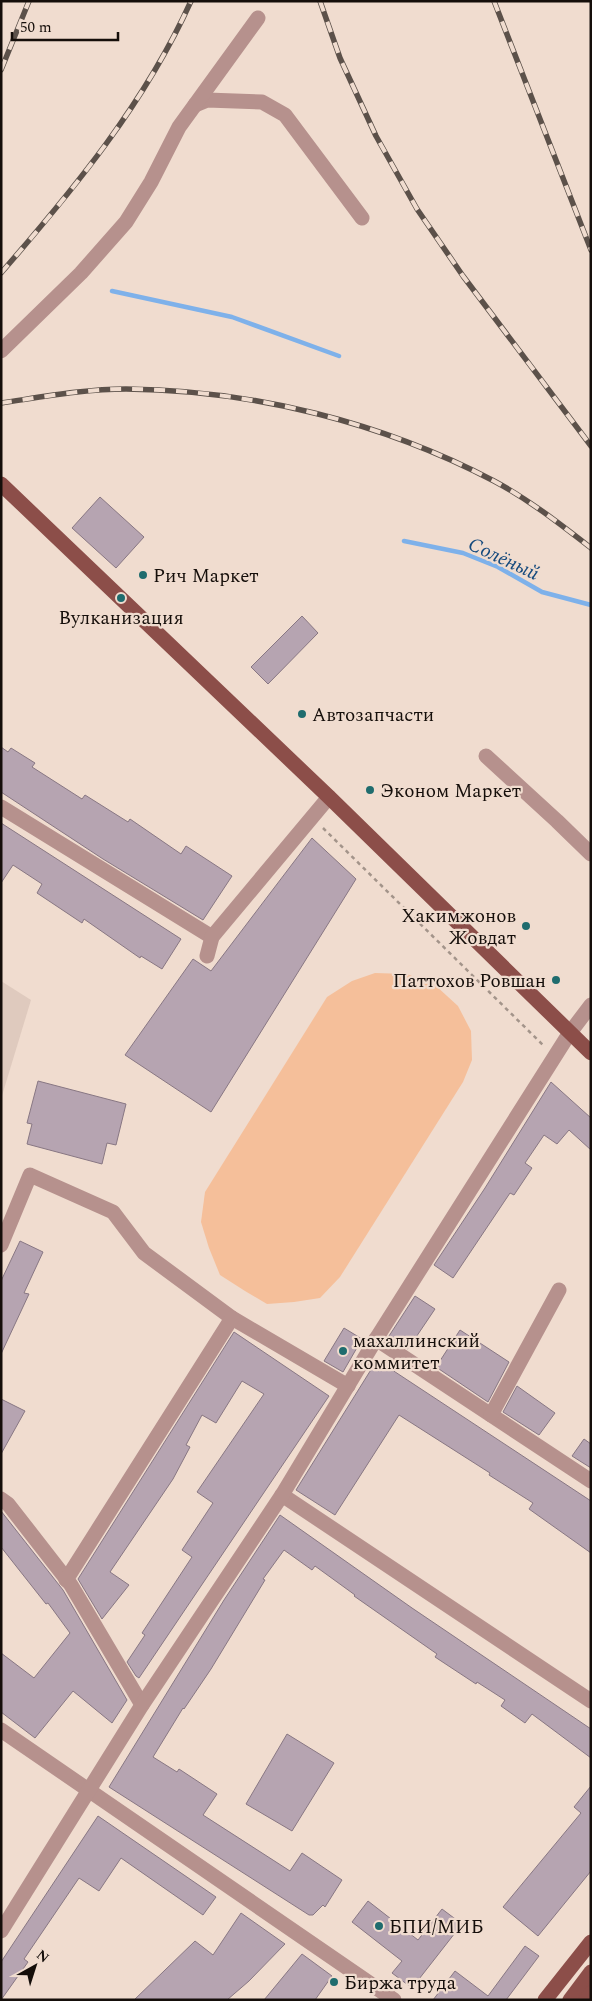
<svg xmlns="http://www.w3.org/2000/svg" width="592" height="2001" viewBox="0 0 592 2001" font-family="Spectral,serif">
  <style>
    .education { fill: #dfcabe }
    .green { fill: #f5bf9a }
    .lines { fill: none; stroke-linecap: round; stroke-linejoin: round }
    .stream { stroke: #7eb1ea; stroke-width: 4.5 }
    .building { fill: #b6a4b1; stroke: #887783 }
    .path { stroke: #a3948a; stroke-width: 2.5; stroke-dasharray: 4 4; stroke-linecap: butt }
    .minor { stroke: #b6918d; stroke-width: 15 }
    .major { stroke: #8c4e49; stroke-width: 15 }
    .rail-casing { stroke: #5c514a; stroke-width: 5.5 }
    .rail { stroke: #f0dccf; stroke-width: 4; stroke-dasharray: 11; stroke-linecap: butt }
    .poi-dot { fill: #1f6c6e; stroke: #f0dccf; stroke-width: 2 }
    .labels { text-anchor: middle; stroke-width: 4.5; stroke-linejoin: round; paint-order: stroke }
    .poi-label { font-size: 19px; fill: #150e0a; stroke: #f0dccf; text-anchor: start }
    .water-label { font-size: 20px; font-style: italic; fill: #14497d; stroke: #f0dccf }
  </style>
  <rect width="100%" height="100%" fill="#f0dccf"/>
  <polygon class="education" points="1,981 31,1000 1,1099"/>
  <polygon class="green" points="375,973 407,974 435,985 458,1006 471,1031 472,1060 463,1082 340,1277 320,1298 294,1302 267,1304 245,1291 220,1275 209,1248 201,1222 205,1192 327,997 352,981"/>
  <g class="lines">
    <g class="stream">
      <polyline points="112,291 232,317 339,356"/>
      <polyline points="404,541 463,553 498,567 542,592 591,605"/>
    </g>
  </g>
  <g class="building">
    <polygon points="100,497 144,537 116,568 72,528"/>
    <polygon points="302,616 318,633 268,684 251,667"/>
    <polygon points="1,747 8,752 11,748 35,763 32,767 82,799 85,795 128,822 130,819 181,854 186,846 232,876 203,920 103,859 1,792"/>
    <polygon points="1,823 181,939 162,969 141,956 140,958 84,919 82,923 37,893 42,884 13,865 1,883"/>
    <polygon points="312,838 356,879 211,1112 125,1055 193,959 211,971"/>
    <polygon points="38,1081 126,1104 116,1145 107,1143 102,1164 27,1144 32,1124 27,1123"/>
    <polygon points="551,1082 591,1118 591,1150 569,1130 557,1144 544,1135 525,1163 532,1168 514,1195 510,1193 453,1278 434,1265 485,1188"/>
    <polygon points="20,1241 43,1252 24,1293 29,1294 1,1354 1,1281"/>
    <polygon points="415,1296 435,1309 408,1349 389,1336"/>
    <polygon points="344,1328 362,1339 343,1372 324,1361"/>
    <polygon points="460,1330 509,1362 488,1402 436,1367"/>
    <polygon points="234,1332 329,1396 139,1678 136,1676 127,1662 145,1635 142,1633 192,1557 182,1550 213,1503 197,1492 264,1394 242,1381 216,1423 202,1415 186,1445 190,1447 173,1479 110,1572 129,1585 102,1619 78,1579"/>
    <polygon points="377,1360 591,1501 591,1553 529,1509 533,1503 489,1475 490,1473 399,1415 335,1515 296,1490"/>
    <polygon points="517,1386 555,1413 539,1435 503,1412"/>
    <polygon points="1,1399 25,1411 1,1454"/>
    <polygon points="584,1439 591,1444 591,1468 572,1456"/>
    <polygon points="1,1511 63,1590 127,1700 112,1723 73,1691 35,1738 1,1712 1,1653 34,1678 70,1633 48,1603 46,1604 1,1547"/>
    <polygon points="280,1515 412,1608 591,1729 591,1758 532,1714 525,1723 501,1706 505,1700 477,1682 476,1684 435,1657 437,1654 354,1596 355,1595 315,1566 312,1570 284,1550 263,1579 265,1580 211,1669 184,1709 183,1708 153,1757 177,1772 179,1769 217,1794 203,1815 290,1871 302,1853 342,1880 325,1907 323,1905 313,1915 309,1915 109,1787 224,1600"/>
    <polygon points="287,1734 334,1763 292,1831 246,1804"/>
    <polygon points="591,1786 591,1871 538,1936 503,1907 581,1813 574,1807"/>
    <polygon points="98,1816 216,1897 203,1915 121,1858 99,1891 79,1878 24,1959 28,1962 1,2000 1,1962"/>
    <polygon points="368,1901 418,1940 442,1909 462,1924 412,1988 392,1973 402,1961 352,1922"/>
    <polygon points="241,1913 285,1944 249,1981 227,2000 134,2000 195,1941 213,1955"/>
    <polygon points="525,1946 539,1956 506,2000 433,2000 455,1971 488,1996"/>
    <polygon points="302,1954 332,1976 315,2000 264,2000"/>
  </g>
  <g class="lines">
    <polyline class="path" points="323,828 545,1047"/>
    <g class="minor">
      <polyline points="195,105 207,100 262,102 285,115 362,218"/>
      <polyline points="1,351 81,273 126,222 151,182 179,127 258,18"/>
      <polyline points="486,756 557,821 591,854"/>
      <polyline points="1,807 212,937"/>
      <polyline points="207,956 212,937 329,797"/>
      <polyline points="1,1245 30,1175 113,1212 144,1253 232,1318 348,1386"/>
      <polyline points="376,1339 591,1481"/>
      <polyline points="491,1415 559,1290"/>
      <polyline points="282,1495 591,1701"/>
      <polyline points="1,1499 8,1504 71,1585 142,1705"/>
      <polyline points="66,1580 232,1318"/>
      <polyline points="1,1730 394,2000"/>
      <polyline points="1,1931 142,1705 282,1495 376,1339 569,1034 591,1005"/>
    </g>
    <g class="major">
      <polyline points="1,484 329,797 591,1053"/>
      <polyline points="545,2000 591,1942"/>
      <polyline points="570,2000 591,1972"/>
      <polyline points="586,2000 591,1993"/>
    </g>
    <g class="rail-casing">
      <g id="rail">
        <polyline points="320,1 340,58 376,136 417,209 463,276 591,446"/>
        <polyline points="494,1 591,250"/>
        <polyline points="1,70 29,1"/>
        <path d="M1 273C74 189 145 103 191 1"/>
        <path d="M1 403C42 397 85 389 126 389 252 390 382 422 494 481 528 499 560 524 591 548"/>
      </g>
    </g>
    <use href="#rail" class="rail"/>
  </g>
  <g class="poi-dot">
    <circle cx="143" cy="575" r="5"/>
    <circle cx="121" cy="598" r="5"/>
    <circle cx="302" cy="714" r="5"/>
    <circle cx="370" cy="790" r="5"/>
    <circle cx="526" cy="926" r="5"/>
    <circle cx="556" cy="980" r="5"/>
    <circle cx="343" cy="1351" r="5"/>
    <circle cx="379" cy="1926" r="5"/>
    <circle cx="334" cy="1982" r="5"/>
  </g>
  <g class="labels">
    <g class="poi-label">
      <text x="153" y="582">Рич Маркет</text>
      <text x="121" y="624" text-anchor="middle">Вулканизация</text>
      <text x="312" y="721">Автозапчасти</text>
      <text x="380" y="797">Эконом Маркет</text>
      <text x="516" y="922" text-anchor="end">Хакимжонов<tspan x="516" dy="22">Жовдат</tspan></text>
      <text x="546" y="987" text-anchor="end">Паттохов Ровшан</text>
      <text x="353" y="1347">махаллинский<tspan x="353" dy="22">коммитет</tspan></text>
      <text x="389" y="1933">БПИ/МИБ</text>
      <text x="344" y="1989">Биржа труда</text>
    </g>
    <g class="water-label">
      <text transform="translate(504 558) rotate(25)" y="7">Солёный</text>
    </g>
  </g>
  <rect width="592" height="2001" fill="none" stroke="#150e0a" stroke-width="5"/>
  <g transform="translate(35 1966) rotate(39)" stroke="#f0dccf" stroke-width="4" paint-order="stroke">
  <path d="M0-4L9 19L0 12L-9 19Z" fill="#150e0a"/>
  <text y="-8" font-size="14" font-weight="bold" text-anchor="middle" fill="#150e0a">N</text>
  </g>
  <path d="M12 32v8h106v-8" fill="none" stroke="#150e0a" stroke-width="2.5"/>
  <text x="20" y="32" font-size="15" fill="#150e0a" stroke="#f0dccf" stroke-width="4" paint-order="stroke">50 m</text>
</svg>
